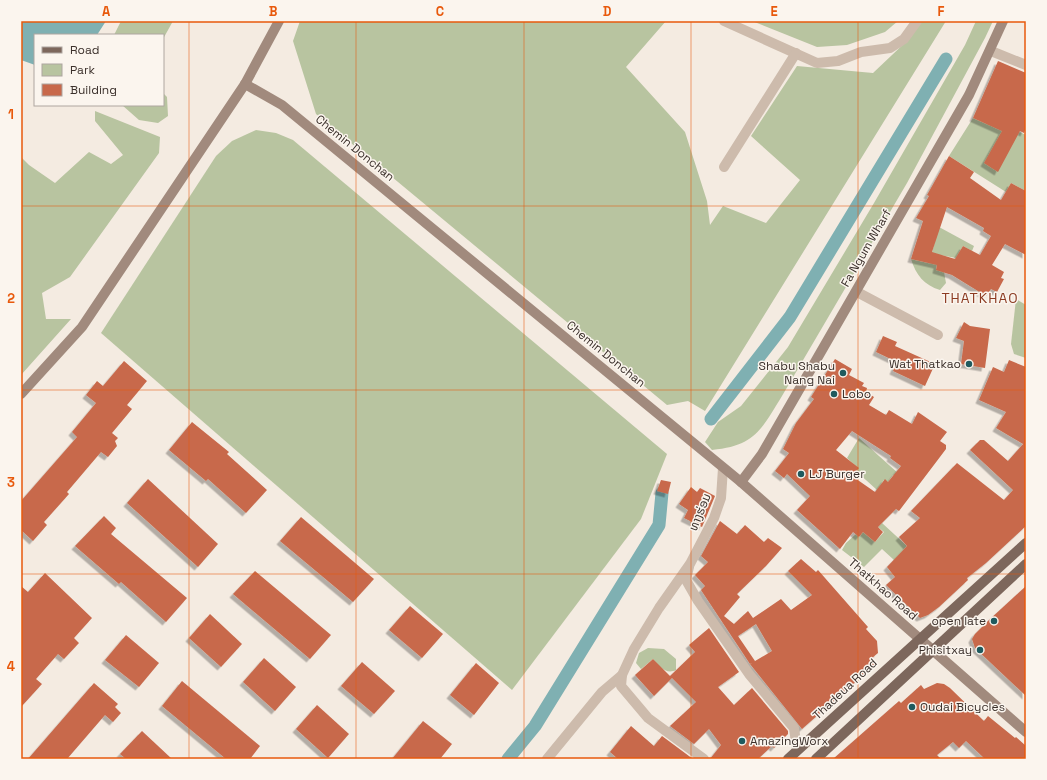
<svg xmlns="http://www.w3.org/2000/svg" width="1047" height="780" viewBox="0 0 1047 780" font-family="'Space Grotesk','Noto Sans Lao',sans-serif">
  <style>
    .green { fill: #b8c4a0 }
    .water { fill: #7fb0b2 }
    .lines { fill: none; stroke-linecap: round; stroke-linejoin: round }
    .canal { stroke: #7fb0b2; stroke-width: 13 }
    .building { fill: #c8694b; fill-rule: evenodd; filter: url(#shadow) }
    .street { stroke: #cdbbac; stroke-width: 10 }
    .secondary { stroke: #a18a7d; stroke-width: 10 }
    .primary { stroke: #7d675c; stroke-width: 10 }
    .grid { fill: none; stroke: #e8590c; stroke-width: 1; stroke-opacity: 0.55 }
    .poi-dot { fill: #1f5a5e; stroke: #fbf5ee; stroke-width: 1.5 }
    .labels { text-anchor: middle; stroke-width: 3; stroke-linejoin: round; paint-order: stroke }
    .street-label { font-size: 12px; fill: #3b302b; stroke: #fbf5ee }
    .poi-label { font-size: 12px; fill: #3b302b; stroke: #fbf5ee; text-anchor: end }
    .quarter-label { font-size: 14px; letter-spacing: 1px; fill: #8c3b22; stroke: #fbf5ee }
    .neatline { fill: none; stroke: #e8590c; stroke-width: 1.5 }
    .grid-label { font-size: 13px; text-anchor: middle; font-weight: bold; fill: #e8590c }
  </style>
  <defs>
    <filter id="shadow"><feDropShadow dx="-3.5" dy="3.5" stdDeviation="0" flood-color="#0004"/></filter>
  </defs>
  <rect width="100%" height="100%" fill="#f4ebe1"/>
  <g class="green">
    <polygon points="121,21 173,21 163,39 163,35 114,35"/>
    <polygon points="300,21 666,21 626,67 685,132 707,201 710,225 723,206 766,223 800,180 751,136 797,66 873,73 911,37 921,21 946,21 705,411 688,401 667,405 316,114 293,41"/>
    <polygon points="752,21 898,21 885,32 847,45 817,47"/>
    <path d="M976 21H993L985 38 907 183 782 396C761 430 755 446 712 450L705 442 718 422 741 406 788 347 874 203 965 45Z"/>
    <polygon points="163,93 167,97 168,116 158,123 139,120 122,105 163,105"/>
    <polygon points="95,111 160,137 159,153 70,277 42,293 46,319 71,319 21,375 21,157 29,165 55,183 89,152 111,164 123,155 95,121"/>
    <polygon points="973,118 987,124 1003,124 1026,135 1026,191 1011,183 1006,192 949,156"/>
    <polygon points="256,130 276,133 293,140 667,454 641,519 512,690 101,333 216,156 232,141"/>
    <path d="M939 227 974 246 972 251 963 246 956 258 940 255 936 269 944 272 946 283 940 290C924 285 916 275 911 259L929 263Z"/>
    <polygon points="1016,299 1026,305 1026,358 1014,354 1011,344"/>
    <polygon points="859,438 899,474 897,477 893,475 888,482 884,480 877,490 856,471 858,468 847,458"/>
    <polygon points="882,523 907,546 894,560 882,549 864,567 842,550 846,543 856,534 859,537 863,532 875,542 884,532 878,527"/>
    <path d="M648 648 664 649 676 659V670C666 675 659 666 653 659L641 669 636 663 639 653Z"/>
  </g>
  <polygon class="water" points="21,21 106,21 97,35 35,35 35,65 21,60"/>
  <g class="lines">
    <g class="canal">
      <polyline points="711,419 790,317 946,59"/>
      <polyline points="508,759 535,726 659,525 662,493"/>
    </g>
  </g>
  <g class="building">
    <polygon points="998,61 1026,73 1026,127 1024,133 1020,131 998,172 984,163 1002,131 973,118"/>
    <path d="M949 156 974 172 970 178 1001 200 1011 183 1026 191V255L1005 244 992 265 1004 272 1001 278 1004 279 997 292 991 289 986 296 952 275 936 270 937 265 911 259 923 221 916 218 929 196 927 195ZM947 207 984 228 983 231 991 236 980 255 963 246 955 259 932 252Z"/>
    <polygon points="964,322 970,326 990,329 985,368 961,364 964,341 956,338"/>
    <polygon points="883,336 897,342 895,346 935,364 925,386 893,371 897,362 876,352"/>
    <path d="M835 359 852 369 849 375 864 383 862 386 867 388 866 392 874 397 869 405 886 415 889 410 912 424 918 412 947 432 940 441 946 445V449L899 511 896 509 878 527 883 532 875 542 863 532 859 537 853 532 840 549 797 510 810 496 787 474 784 478 775 471 789 453 783 449 796 423 814 399 811 397ZM852 431 891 456 890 458 901 466 888 482 885 479 875 492 852 476 859 468 836 450Z"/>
    <polygon points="1009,360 1026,367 1026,526 986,563 967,578 968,580 939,607 928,615 920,618 886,585 895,577 887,567 907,546 899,537 920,518 911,511 957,463 1004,500 1013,490 970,450 980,440 984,440 1008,461 1023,444 996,428 1006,412 979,400 993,367 1004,372"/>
    <polygon points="124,361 147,381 127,405 132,409 112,433 118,438 115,441 117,446 108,457 101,452 67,492 69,494 44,522 47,525 33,541 21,530 21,501 77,437 72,432 96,403 86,395 97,381 103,386"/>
    <polygon points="192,422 229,452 227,454 267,490 246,513 208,479 206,481 169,450"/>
    <polygon points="148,479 218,544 198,567 127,503"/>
    <polygon points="661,480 671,482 668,494 657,491"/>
    <polygon points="691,487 697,492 700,488 715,496 702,527 684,518 688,510 679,504"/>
    <polygon points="104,516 116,528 111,534 187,598 166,622 121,582 119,584 75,546"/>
    <polygon points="301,517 374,579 353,602 280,541"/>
    <polygon points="720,521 737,534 745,525 764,542 768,538 782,548 766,566 737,594 740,597 724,616 734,624 748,611 753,618 781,599 791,610 812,595 788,571 801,559 816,572 818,570 868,627 866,629 877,641 878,653 872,658 876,664 802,729 750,664 772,651 756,624 738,636 755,661 750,664 701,590 705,586 695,575 708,562 701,556"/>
    <polygon points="255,571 331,635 310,659 233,594"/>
    <polygon points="45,573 92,618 74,638 79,643 64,659 58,654 36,679 42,684 21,707 21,586 28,592"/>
    <polygon points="1026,586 1026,696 975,648 972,639 975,634 989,620"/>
    <polygon points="410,606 443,634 422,658 389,630"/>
    <polygon points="210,614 242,644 221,667 189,638"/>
    <polygon points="709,628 739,672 718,687 734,705 752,688 788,731 788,734 774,748 772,746 758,759 710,759 721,745 709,729 694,744 670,726 696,702 672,678 654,696 635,675 653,659 672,678 670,676 695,652 689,645"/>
    <polygon points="126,635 159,663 139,687 105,660"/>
    <polygon points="264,658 296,687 275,711 243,682"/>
    <polygon points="362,662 395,691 374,714 341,686"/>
    <polygon points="476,663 499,683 474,715 450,695"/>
    <polygon points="182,681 260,746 250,759 226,759 162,706"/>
    <polygon points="94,683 118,704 115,707 121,713 113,722 105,715 67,759 28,759"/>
    <polygon points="937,683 944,684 950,688 984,721 988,716 1015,738 1016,737 1026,746 1026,759 985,759 966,741 959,748 953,742 937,755 941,759 833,759 899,701 901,703 921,685 924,689"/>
    <polygon points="317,705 349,734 328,758 296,729"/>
    <polygon points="423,721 452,744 440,759 392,759"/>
    <polygon points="631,726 654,746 662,736 693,759 618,759 610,752"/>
    <polygon points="142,731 172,759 126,759 120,754"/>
  </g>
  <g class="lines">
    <g class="street">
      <polyline points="724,21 817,63 838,61 861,52 890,48 904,39 917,21"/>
      <polyline points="991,51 1026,65"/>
      <polyline points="724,167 796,53"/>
      <polyline points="857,292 938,335"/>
      <polyline points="689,567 686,580 698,601 749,674 794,728 797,750"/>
      <polyline points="622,675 621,686 648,718 704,759"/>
      <polyline points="547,759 602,692 622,675 634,649 659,608 690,564 714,518 721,498 723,468"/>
    </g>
    <g class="secondary">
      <polyline points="245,84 282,105 741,482 1026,732"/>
      <polyline points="21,394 82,327 245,84 279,21"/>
      <polyline points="741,482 762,454 969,95 1003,21"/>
    </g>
    <g class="primary">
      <polyline points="788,759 1026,543"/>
      <polyline points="816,759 1026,564"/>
    </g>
  </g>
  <path class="grid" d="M189 21V759M356 21V759M524 21V759M691 21V759M858 21V759M21 206H1026M21 390H1026M21 574H1026"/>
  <g class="poi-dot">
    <circle cx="969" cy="364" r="4"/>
    <circle cx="843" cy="373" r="4"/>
    <circle cx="834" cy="394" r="4"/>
    <circle cx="801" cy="474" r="4"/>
    <circle cx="994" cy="621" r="4"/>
    <circle cx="980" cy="650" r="4"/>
    <circle cx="912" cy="707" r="4"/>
    <circle cx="742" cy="741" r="4"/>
  </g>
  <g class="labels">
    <g class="street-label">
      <text transform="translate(355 148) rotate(39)" y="4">Chemin Donchan</text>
      <text transform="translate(866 248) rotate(-60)" y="4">Fa Ngum Wharf</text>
      <text transform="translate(606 354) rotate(39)" y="4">Chemin Donchan</text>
      <text transform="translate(700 512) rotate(-68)" y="4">ທາງຮ່ອມ</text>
      <text transform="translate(883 589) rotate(41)" y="4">Thatkhao Road</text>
      <text transform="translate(845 689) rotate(-43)" y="4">Thadeua Road</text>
    </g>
    <g class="poi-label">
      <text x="961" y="368">Wat Thatkao</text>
      <text x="835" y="370">Shabu Shabu<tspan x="835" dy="14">Nang Nai</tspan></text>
      <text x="842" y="398" text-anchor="start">Lobo</text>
      <text x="809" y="478" text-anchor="start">LJ Burger</text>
      <text x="986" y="625">open late</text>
      <text x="972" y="654">Phisitxay</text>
      <text x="920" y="711" text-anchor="start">Oudai Bicycles</text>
      <text x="750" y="745" text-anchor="start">AmazingWorx</text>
    </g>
    <g class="quarter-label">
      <text x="980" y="303">THATKHAO</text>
    </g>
  </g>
  <rect width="1047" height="780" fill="none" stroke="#fbf5ee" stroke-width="44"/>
  <rect x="34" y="34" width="130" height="72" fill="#fbf5ee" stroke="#aea6a0"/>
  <rect x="42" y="47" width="20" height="6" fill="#7d675c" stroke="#aea6a0"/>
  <text x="70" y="54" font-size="12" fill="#3b302b">Road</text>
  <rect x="42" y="64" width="20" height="12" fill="#b8c4a0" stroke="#aea6a0"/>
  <text x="70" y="74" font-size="12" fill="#3b302b">Park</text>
  <rect x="42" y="84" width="20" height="12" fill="#c8694b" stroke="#aea6a0"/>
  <text x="70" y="94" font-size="12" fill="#3b302b">Building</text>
  <rect x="22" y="22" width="1003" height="736" class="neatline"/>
  <g class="grid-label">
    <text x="106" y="16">A</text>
    <text x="273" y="16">B</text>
    <text x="440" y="16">C</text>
    <text x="607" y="16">D</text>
    <text x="774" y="16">E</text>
    <text x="941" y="16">F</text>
    <text x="11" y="119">1</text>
    <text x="11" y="303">2</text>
    <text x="11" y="487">3</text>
    <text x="11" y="671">4</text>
  </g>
</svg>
